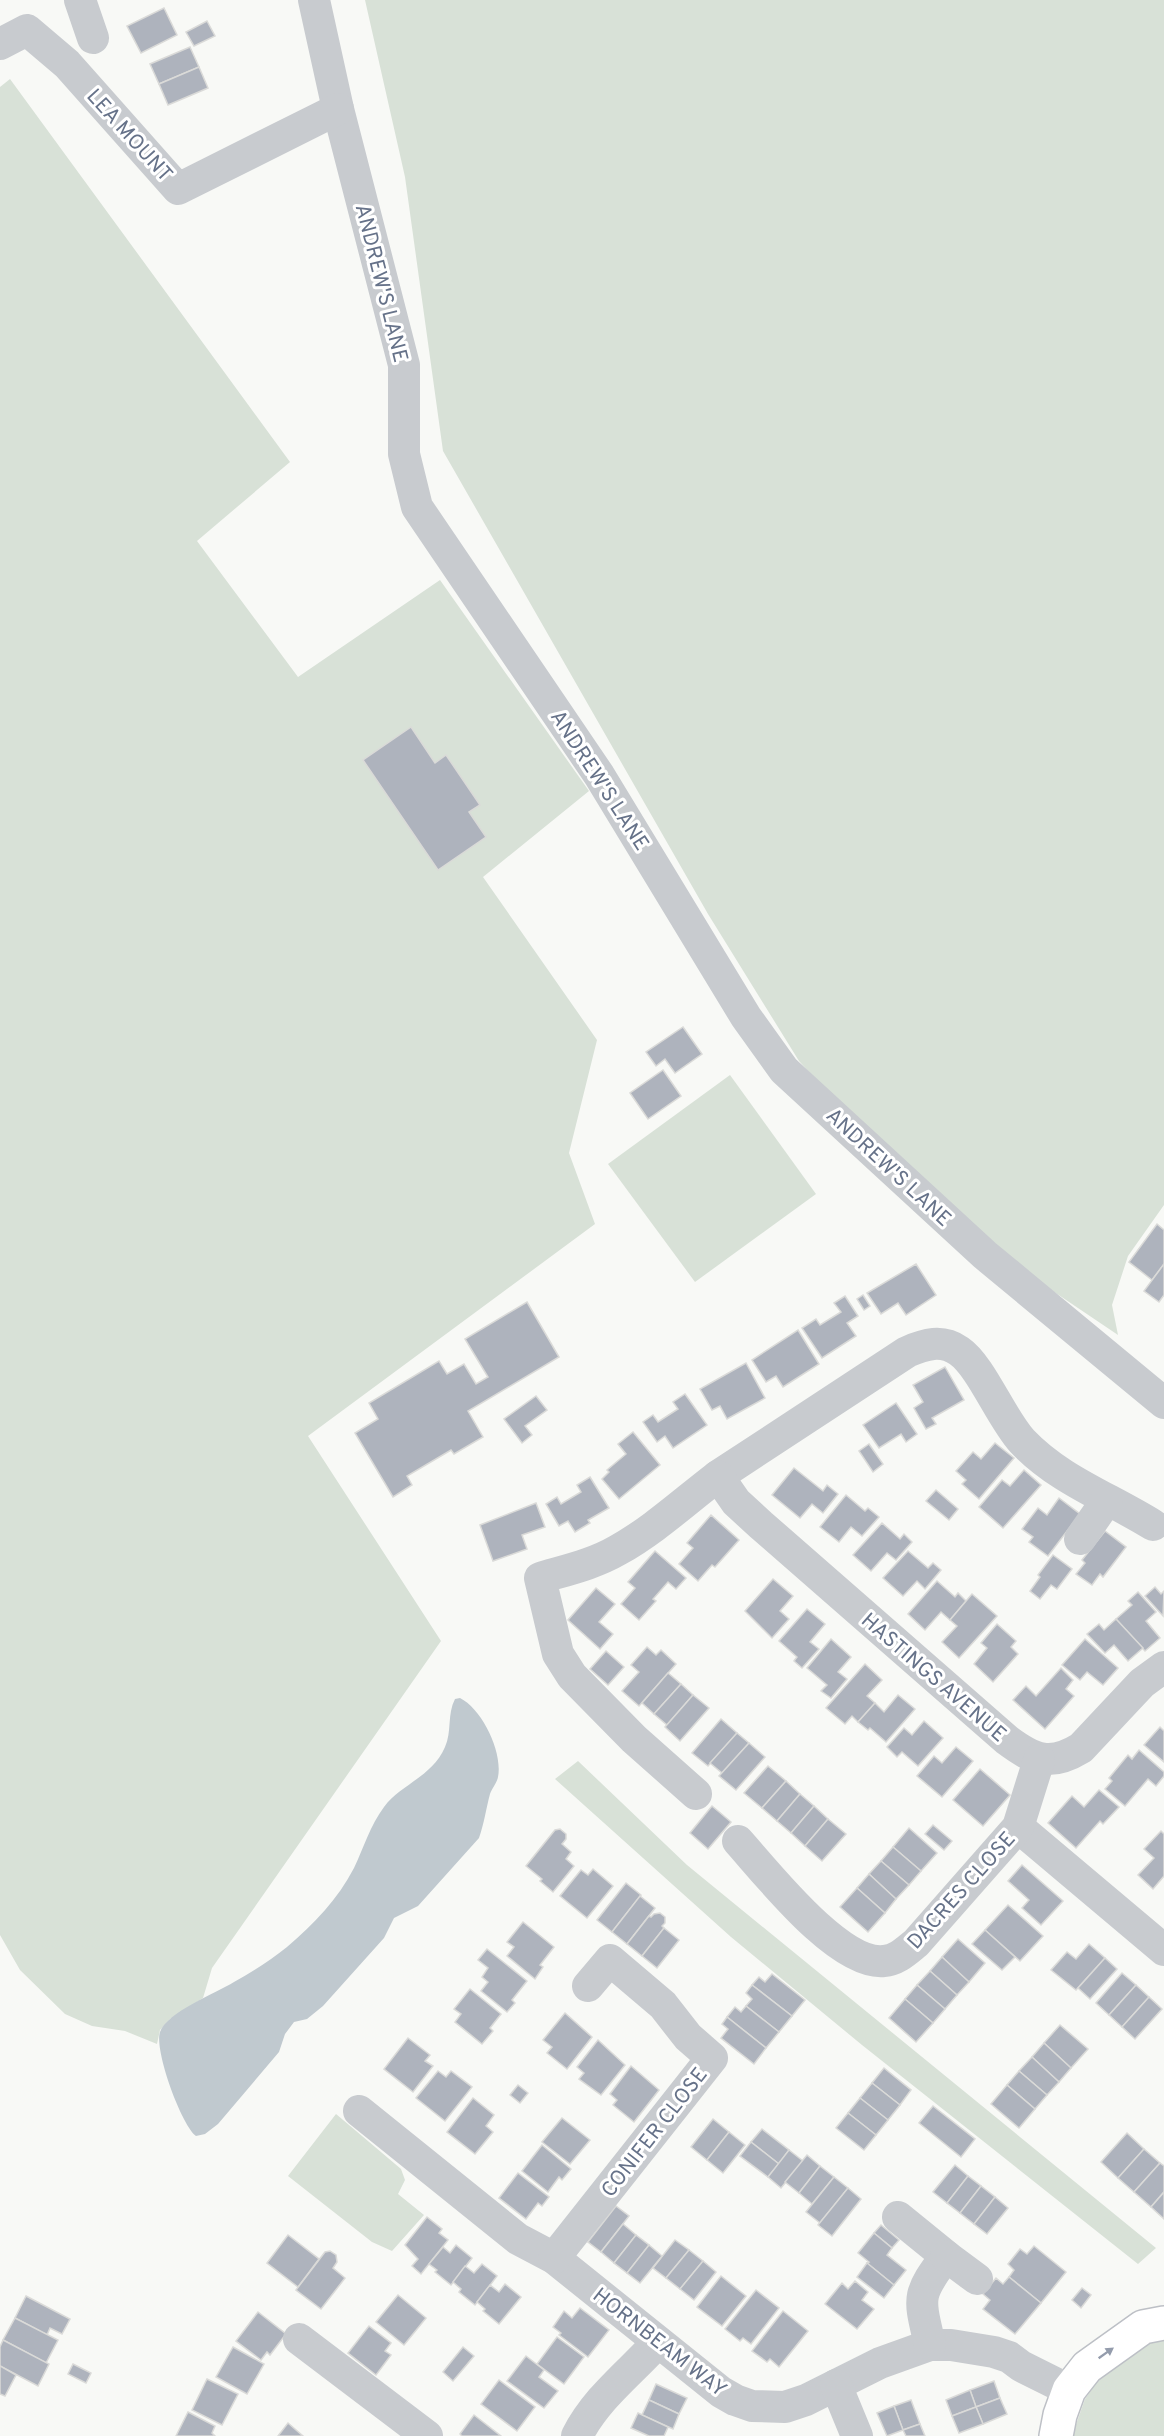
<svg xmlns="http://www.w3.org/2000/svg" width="1164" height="2436" viewBox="0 0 1164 2436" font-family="Overpass,sans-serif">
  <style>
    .green { fill: #d8e1d7 }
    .water { fill: #c0c9cf }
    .building { fill: #aeb3bd; stroke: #dadad8; stroke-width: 1.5 }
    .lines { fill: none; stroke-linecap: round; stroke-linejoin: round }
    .secondary-casing { stroke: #bdc0c6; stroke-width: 36 }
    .street { stroke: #c8cbcf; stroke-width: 32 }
    .secondary { stroke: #fff; stroke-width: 33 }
    .oneway { fill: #949cac }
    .labels { text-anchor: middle; stroke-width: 6; stroke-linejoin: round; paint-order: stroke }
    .street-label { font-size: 21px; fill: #667289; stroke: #fff }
  </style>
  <rect width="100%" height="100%" fill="#f8f9f6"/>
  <g class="green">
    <polygon points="365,0 1164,0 1164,1205 1128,1256 1112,1305 1118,1335 1032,1277 840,1106 799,1061 708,914 443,451 405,177"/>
    <polygon points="10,79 290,462 197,541 298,677 440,580 589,791 483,877 597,1040 569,1153 595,1224 308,1436 441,1641 212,1968 203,1998 170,2019 160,2030 157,2044 125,2031 92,2026 65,2014 20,1970 0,1935 0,87"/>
    <polygon points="730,1075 816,1194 695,1282 608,1164"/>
    <polygon points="578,1761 687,1865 1156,2248 1138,2264 862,2045 731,1937 555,1779"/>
    <polygon points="336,2114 401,2169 405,2180 398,2194 424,2215 392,2251 372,2242 288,2176"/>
    <polygon points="1164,2338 1164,2436 1072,2436 1085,2399 1102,2374 1136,2346"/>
  </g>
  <path class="water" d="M460 1698C482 1709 503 1752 498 1777 497 1783 492 1788 490 1794 486 1809 484 1824 479 1838L418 1906 394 1918 384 1938 323 2006 307 2019 294 2022 285 2034 279 2052 218 2124 205 2134 196 2136C181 2124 154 2050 160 2032 167 2012 216 1993 234 1982 252 1972 271 1960 287 1947 314 1924 338 1899 354 1868 364 1847 370 1826 384 1807 401 1784 432 1777 445 1747 452 1732 447 1714 455 1699Z"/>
  <g class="building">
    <polygon points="164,8 177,35 141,53 127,26"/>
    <polygon points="207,21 215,36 194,46 186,32"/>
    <polygon points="190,47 199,67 159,84 150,64"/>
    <polygon points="199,67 208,88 168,105 159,84"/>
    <polygon points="411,727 435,763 446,755 480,805 469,812 486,837 438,870 363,760"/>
    <polygon points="683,1027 702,1054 675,1073 665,1059 656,1066 646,1052"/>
    <polygon points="663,1070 681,1096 648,1119 630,1093"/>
    <polygon points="1157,1224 1164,1230 1164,1264 1152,1280 1129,1262"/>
    <polygon points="916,1264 936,1295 906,1315 898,1303 881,1314 867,1293"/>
    <polygon points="1164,1264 1164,1295 1159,1302 1144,1291"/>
    <polygon points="863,1295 870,1306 864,1310 857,1299"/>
    <polygon points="845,1296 858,1316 847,1323 856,1336 822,1358 802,1328 816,1319 820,1325 841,1312 834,1303"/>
    <polygon points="527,1302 559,1357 468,1411 483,1437 454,1454 451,1450 407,1476 412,1485 393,1497 355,1433 378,1419 369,1403 439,1361 447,1374 464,1364 476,1384 488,1377 465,1339"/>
    <polygon points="798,1330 819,1364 783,1387 776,1376 766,1382 752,1360"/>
    <polygon points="746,1363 765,1398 727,1419 720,1406 712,1410 700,1389"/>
    <polygon points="945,1367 964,1400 932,1418 936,1424 926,1429 914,1408 923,1402 913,1385"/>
    <polygon points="685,1394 707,1425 673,1448 665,1436 657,1442 643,1422 653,1415 658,1422 678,1409 673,1402"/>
    <polygon points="536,1396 547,1410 525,1426 532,1435 522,1443 504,1419"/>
    <polygon points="896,1403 917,1434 906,1442 901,1434 879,1448 863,1425"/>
    <polygon points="633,1432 660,1465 619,1499 602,1479 609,1472 607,1470 626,1454 618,1444"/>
    <polygon points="995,1443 1014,1458 979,1499 962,1484 966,1480 956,1471 973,1452 981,1459"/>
    <polygon points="869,1444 883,1464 873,1472 859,1451"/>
    <polygon points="794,1468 823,1491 827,1485 838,1494 823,1513 812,1504 800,1518 772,1495"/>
    <polygon points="1024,1470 1041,1485 1003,1528 979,1507 1002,1480 1010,1486"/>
    <polygon points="590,1477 609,1508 588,1520 590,1523 575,1532 568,1521 559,1526 546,1504 557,1497 561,1504 581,1492 577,1485"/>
    <polygon points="936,1490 958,1509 949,1520 926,1501"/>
    <polygon points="846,1495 865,1511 868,1508 879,1517 862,1536 851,1527 839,1542 820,1527"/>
    <polygon points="1059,1498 1080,1514 1048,1556 1029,1542 1033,1537 1022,1529 1038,1508 1047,1515"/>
    <polygon points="536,1503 545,1527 522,1535 527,1549 493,1561 480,1525"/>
    <polygon points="711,1515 739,1540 715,1567 712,1565 698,1581 679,1564 693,1548 687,1543"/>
    <polygon points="882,1523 900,1539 904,1534 912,1542 896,1560 887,1553 871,1571 853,1555"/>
    <polygon points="1105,1531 1126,1547 1103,1577 1100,1574 1092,1585 1076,1574 1085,1563 1082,1560"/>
    <polygon points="655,1551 686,1578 676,1589 668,1582 653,1599 656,1601 639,1620 621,1604 635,1588 628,1582"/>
    <polygon points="908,1551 928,1568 933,1563 941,1570 925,1589 917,1581 903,1596 883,1578"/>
    <polygon points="1053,1555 1072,1569 1057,1589 1051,1585 1040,1599 1030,1591 1040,1577 1038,1575"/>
    <polygon points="773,1579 793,1596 780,1611 789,1619 772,1638 745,1611"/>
    <polygon points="937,1581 955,1597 958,1593 966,1601 950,1620 941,1612 925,1630 908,1614"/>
    <polygon points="1155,1587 1161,1594 1164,1591 1163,1616 1145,1596"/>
    <polygon points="596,1588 615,1604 599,1622 613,1634 600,1649 568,1620"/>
    <polygon points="1138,1592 1156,1612 1146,1621 1160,1638 1145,1651 1116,1619 1132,1605 1128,1601"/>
    <polygon points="972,1594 997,1616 959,1658 942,1642 957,1626 950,1620"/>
    <polygon points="807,1609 825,1624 810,1642 819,1649 802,1668 794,1661 797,1657 779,1641"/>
    <polygon points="1116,1619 1143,1648 1128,1661 1114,1645 1105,1653 1087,1634 1099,1624 1104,1630"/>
    <polygon points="997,1624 1016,1641 1011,1647 1018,1654 993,1682 974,1664 987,1648 981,1643"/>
    <polygon points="831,1639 851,1657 838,1672 847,1679 831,1698 821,1691 827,1685 807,1668"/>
    <polygon points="1085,1639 1118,1668 1103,1685 1087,1672 1080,1680 1062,1665"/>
    <polygon points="647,1647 656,1655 661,1650 676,1664 639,1706 622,1691 639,1672 631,1665"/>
    <polygon points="606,1651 624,1667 608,1685 590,1669"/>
    <polygon points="865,1664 882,1680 867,1696 875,1703 858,1722 852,1716 845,1724 826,1708"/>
    <polygon points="1061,1668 1073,1680 1066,1689 1074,1696 1045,1729 1013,1700 1026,1686 1036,1696"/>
    <polygon points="668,1673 681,1684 654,1714 642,1703"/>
    <polygon points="681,1684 693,1695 667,1725 654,1714"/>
    <polygon points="693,1695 709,1708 680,1741 665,1727"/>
    <polygon points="898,1695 915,1709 886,1742 870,1728 868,1730 858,1722 875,1703 884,1712"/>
    <polygon points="721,1719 737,1733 708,1766 692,1753"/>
    <polygon points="924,1721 943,1738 918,1766 902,1752 897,1757 887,1747 904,1728 912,1735"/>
    <polygon points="1160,1727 1164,1731 1164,1762 1144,1745"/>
    <polygon points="737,1733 749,1743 722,1773 710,1763"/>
    <polygon points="749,1743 765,1757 736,1790 719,1776"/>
    <polygon points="956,1747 973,1761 942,1797 917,1776 934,1756 942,1763"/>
    <polygon points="1139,1750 1164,1772 1164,1776 1156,1786 1148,1779 1125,1806 1105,1789 1112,1781 1109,1778 1128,1755 1132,1759"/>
    <polygon points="768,1766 786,1781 762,1808 744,1793"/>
    <polygon points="980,1769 1010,1795 983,1826 953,1800"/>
    <polygon points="786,1781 800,1794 777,1821 762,1808"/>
    <polygon points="1099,1790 1119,1807 1103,1824 1100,1821 1076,1848 1048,1823 1072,1796 1084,1807"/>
    <polygon points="800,1794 814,1806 791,1833 777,1821"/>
    <polygon points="712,1806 731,1822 708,1849 690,1833"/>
    <polygon points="814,1806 828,1819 805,1846 791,1833"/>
    <polygon points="828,1819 846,1834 822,1861 805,1846"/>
    <polygon points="933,1825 952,1841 944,1850 925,1834"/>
    <polygon points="909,1828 937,1853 921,1871 893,1847"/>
    <polygon points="560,1829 566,1834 566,1839 562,1844 571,1852 566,1859 574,1866 553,1892 540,1881 542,1879 526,1866 555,1830"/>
    <polygon points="1161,1831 1164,1834 1164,1876 1153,1889 1138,1875 1154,1858 1144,1849"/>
    <polygon points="893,1847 921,1871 909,1885 881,1861"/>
    <polygon points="881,1861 909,1885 896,1899 869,1874"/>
    <polygon points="1022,1865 1063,1901 1041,1925 1022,1908 1029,1900 1008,1881"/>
    <polygon points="593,1869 613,1886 587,1918 560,1896 581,1870 588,1875"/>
    <polygon points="869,1874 896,1899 885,1913 857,1888"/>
    <polygon points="626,1883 641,1895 612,1932 597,1920"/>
    <polygon points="857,1888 885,1913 868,1932 840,1907"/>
    <polygon points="640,1896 655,1908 627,1944 612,1932"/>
    <polygon points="1008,1905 1043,1936 1020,1961 985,1930"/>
    <polygon points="660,1913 665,1917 665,1923 662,1926 664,1928 642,1956 627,1944 649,1916 651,1917 654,1914"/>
    <polygon points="523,1922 554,1947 540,1965 543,1967 535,1979 507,1956 514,1947 507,1942"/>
    <polygon points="664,1928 679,1940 657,1968 642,1956"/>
    <polygon points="985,1930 1015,1957 1002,1970 972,1944"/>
    <polygon points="958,1939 985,1963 969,1982 942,1957"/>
    <polygon points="1089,1944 1105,1958 1076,1990 1051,1970 1067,1952 1076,1959"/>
    <polygon points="487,1949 527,1981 512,2000 515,2003 507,2012 481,1991 488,1982 482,1977 488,1968 478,1960"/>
    <polygon points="942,1957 969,1982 957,1995 930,1971"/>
    <polygon points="1105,1958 1117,1969 1090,1999 1078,1988"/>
    <polygon points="930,1971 957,1995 945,2009 917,1985"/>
    <polygon points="1122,1973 1136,1985 1109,2015 1096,2003"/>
    <polygon points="772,1974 805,2000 792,2016 752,1985 759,1977 765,1982"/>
    <polygon points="752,1985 792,2016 779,2032 746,2006 752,1999 746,1993"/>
    <polygon points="917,1985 945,2009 933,2023 905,1999"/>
    <polygon points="1136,1985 1149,1997 1122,2027 1109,2015"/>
    <polygon points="470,1989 501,2014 490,2028 493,2031 482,2044 455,2022 461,2014 454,2009"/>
    <polygon points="1149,1997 1162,2009 1135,2039 1122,2027"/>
    <polygon points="905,1999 933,2023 916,2042 889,2018"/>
    <polygon points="746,2006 779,2032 766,2048 727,2017 735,2007 741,2012"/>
    <polygon points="565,2013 592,2037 567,2069 547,2053 552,2047 543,2040"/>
    <polygon points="727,2017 766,2048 754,2064 721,2038 728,2029 722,2024"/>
    <polygon points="1060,2025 1088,2049 1071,2068 1044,2043"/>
    <polygon points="408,2038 430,2055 425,2061 433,2066 413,2092 384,2069"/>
    <polygon points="598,2040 625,2065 601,2095 579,2079 584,2073 577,2067"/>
    <polygon points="1044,2043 1071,2068 1059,2082 1032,2057"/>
    <polygon points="1032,2057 1059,2082 1047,2095 1019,2071"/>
    <polygon points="631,2066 659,2090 634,2122 613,2105 617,2100 610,2094"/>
    <polygon points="884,2068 911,2090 900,2105 872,2083"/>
    <polygon points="438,2071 446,2077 451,2071 472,2087 445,2121 416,2098"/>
    <polygon points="1019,2071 1047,2095 1035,2109 1007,2085"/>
    <polygon points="872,2083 900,2105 888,2120 860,2098"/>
    <polygon points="518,2085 528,2093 520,2103 510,2095"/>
    <polygon points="1007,2085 1035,2109 1019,2128 991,2104"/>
    <polygon points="473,2098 494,2115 486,2126 493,2132 475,2154 447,2132"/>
    <polygon points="860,2098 888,2120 876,2135 848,2113"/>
    <polygon points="933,2106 975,2139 961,2157 919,2123"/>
    <polygon points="848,2113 876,2135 864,2150 836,2128"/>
    <polygon points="562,2118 590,2140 570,2164 542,2142"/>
    <polygon points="713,2119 729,2132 707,2160 691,2147"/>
    <polygon points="762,2129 789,2150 779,2164 751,2142"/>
    <polygon points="729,2132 745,2145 723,2173 707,2160"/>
    <polygon points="1127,2133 1144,2149 1118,2178 1101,2162"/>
    <polygon points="751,2142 779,2164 768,2177 740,2156"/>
    <polygon points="542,2145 571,2169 562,2180 559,2177 548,2192 522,2171"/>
    <polygon points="1144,2149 1160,2163 1134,2192 1118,2178"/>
    <polygon points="789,2150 803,2161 781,2188 768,2177"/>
    <polygon points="807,2155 820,2166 799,2193 785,2182"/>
    <polygon points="1160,2163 1164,2166 1164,2192 1151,2207 1134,2192"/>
    <polygon points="955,2165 968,2176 947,2203 933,2192"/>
    <polygon points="820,2166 834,2177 812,2204 799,2193"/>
    <polygon points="518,2173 549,2197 542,2206 538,2203 526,2219 499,2198"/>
    <polygon points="968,2176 981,2186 960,2213 947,2203"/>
    <polygon points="834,2177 848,2188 820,2223 806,2212"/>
    <polygon points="981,2186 995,2197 974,2224 960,2213"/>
    <polygon points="848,2188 861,2199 832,2236 818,2225"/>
    <polygon points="1164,2192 1164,2219 1151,2207"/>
    <polygon points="995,2197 1008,2208 987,2234 974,2224"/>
    <polygon points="616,2206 629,2216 601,2252 588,2242"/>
    <polygon points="427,2217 442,2229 439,2233 448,2240 421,2274 412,2266 418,2259 405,2245"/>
    <polygon points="623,2224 636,2235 614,2263 601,2252"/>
    <polygon points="881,2225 899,2240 892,2248 874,2233"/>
    <polygon points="874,2233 892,2248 887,2255 906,2270 894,2285 867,2263 869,2262 858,2253"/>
    <polygon points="288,2235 319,2259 298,2287 267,2263"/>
    <polygon points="636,2235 649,2245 627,2273 614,2263"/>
    <polygon points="675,2240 689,2250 666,2278 653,2268"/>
    <polygon points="456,2245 472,2258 451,2285 435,2272 437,2270 429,2264 443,2247 450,2253"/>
    <polygon points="649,2245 662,2256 640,2283 627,2273"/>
    <polygon points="1034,2246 1066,2272 1041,2303 1009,2277 1014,2270 1008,2264 1020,2249 1027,2254"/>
    <polygon points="689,2250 703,2261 680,2289 666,2278"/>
    <polygon points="330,2251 336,2255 337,2262 333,2268 345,2278 321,2309 296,2290 325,2252"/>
    <polygon points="703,2261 716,2272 694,2300 680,2289"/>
    <polygon points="867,2263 894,2285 884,2298 857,2277"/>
    <polygon points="482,2264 497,2276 475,2305 459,2292 461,2289 453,2282 465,2266 474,2273"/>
    <polygon points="721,2276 746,2296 722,2326 697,2307"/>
    <polygon points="1009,2277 1041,2303 1015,2334 983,2309 990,2300 983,2294 996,2278 1003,2284"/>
    <polygon points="855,2281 868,2292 862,2300 874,2309 857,2329 825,2304 842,2283 848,2289"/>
    <polygon points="505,2284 521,2297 499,2324 483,2311 485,2309 477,2302 490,2285 499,2292"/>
    <polygon points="1082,2288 1091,2295 1081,2308 1072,2300"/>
    <polygon points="756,2290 779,2308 751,2344 743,2338 740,2341 725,2329"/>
    <polygon points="398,2295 426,2318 404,2345 376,2322"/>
    <polygon points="26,2296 70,2319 62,2334 50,2328 47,2335 15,2318"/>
    <polygon points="580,2308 609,2330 588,2357 559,2335 561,2333 553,2327 564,2311 572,2318"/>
    <polygon points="783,2311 808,2331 779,2367 770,2359 767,2362 752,2351"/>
    <polygon points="258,2312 286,2334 270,2355 267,2352 261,2360 236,2341"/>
    <polygon points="15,2318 58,2340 46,2363 3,2340"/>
    <polygon points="369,2326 391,2343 385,2351 391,2355 376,2375 348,2353"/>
    <polygon points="557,2337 584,2357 564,2384 537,2364"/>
    <polygon points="3,2340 49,2364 38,2386 0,2366 0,2347"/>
    <polygon points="233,2347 264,2364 247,2394 216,2377"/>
    <polygon points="463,2347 474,2356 453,2381 443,2372"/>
    <polygon points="526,2356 544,2370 539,2377 558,2391 544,2408 507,2381"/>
    <polygon points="73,2364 91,2373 86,2383 68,2374"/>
    <polygon points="0,2366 16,2375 5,2396 0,2394"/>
    <polygon points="207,2379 238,2394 222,2425 192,2410"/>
    <polygon points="499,2380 535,2407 517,2431 481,2404"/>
    <polygon points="994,2381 1000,2398 976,2407 970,2390"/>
    <polygon points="656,2384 687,2398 679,2414 649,2400"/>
    <polygon points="970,2390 976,2407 952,2416 946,2400"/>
    <polygon points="1000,2398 1007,2414 983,2424 976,2407"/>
    <polygon points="649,2400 679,2414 673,2429 642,2415"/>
    <polygon points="911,2400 920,2424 903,2430 894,2406"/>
    <polygon points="894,2406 903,2430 887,2436 877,2413"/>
    <polygon points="976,2407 983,2424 959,2433 952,2416"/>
    <polygon points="188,2412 215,2426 212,2433 215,2436 176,2436"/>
    <polygon points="638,2413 668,2427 664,2436 649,2436 631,2428"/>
    <polygon points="474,2415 501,2436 462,2436 460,2434"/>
    <polygon points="288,2423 303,2436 278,2436"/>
    <polygon points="920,2424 925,2436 906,2436 903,2430"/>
  </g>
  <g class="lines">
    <g class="secondary-casing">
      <polyline id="secondary" points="1056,2436 1060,2415 1069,2390 1087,2367 1143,2327 1164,2323"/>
    </g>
    <g class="street">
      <polyline points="80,0 93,38"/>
      <polyline points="314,0 338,109 404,365 404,454 417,507 599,775 746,1017 784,1070 985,1255 1164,1403"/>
      <polyline points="0,44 27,30 67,64 178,189 338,109"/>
      <path d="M718 1476 907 1352C925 1344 942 1339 959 1351 981 1366 1001 1418 1022 1441 1059 1480 1108 1497 1153 1525"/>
      <polyline points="1080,1539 1107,1500"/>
      <path d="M696 1794 634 1739 572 1676 558 1654 540 1578C567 1570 594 1564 618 1550 654 1530 685 1501 718 1476L736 1502 761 1525 1007 1740C1034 1760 1050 1767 1081 1748L1142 1683 1164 1667"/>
      <polyline points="1018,1827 1164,1950"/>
      <path d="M738 1841C766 1872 839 1966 884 1961 897 1960 906 1951 916 1943L1018 1827 1039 1760"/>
      <polyline points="359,2111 518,2239 554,2258 721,2392 735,2400 752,2406 785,2407 806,2400 880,2363 930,2345 951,2345 994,2352 1009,2357 1021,2366 1069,2390"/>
      <path d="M898 2217 946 2256C916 2296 919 2297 930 2345"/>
      <polyline points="946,2256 977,2279"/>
      <polyline points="554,2258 712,2058 688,2037 663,2005 610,1960 588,1986"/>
      <polyline points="299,2339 427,2436"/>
      <polyline points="836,2385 857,2436"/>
      <path d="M577 2436C596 2398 630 2373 658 2342"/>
    </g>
    <use href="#secondary" class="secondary"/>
  </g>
  <defs><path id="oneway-solid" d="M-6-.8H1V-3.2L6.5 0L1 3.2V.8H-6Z" transform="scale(1.5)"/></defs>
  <use class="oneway" href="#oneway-solid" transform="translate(1106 2353) rotate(-35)"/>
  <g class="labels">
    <g class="street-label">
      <text transform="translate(130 135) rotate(48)" y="7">LEA MOUNT</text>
      <text transform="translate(382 283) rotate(76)" y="7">ANDREW'S LANE</text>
      <text transform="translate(600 780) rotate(57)" y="7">ANDREW'S LANE</text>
      <text transform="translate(889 1167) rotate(43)" y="7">ANDREW'S LANE</text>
      <text transform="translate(934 1677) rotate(41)" y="7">HASTINGS AVENUE</text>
      <text transform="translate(961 1890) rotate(-48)" y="7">DACRES CLOSE</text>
      <text transform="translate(654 2132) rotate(-52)" y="7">CONIFER CLOSE</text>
      <text transform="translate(660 2342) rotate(38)" y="7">HORNBEAM WAY</text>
    </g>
  </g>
</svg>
